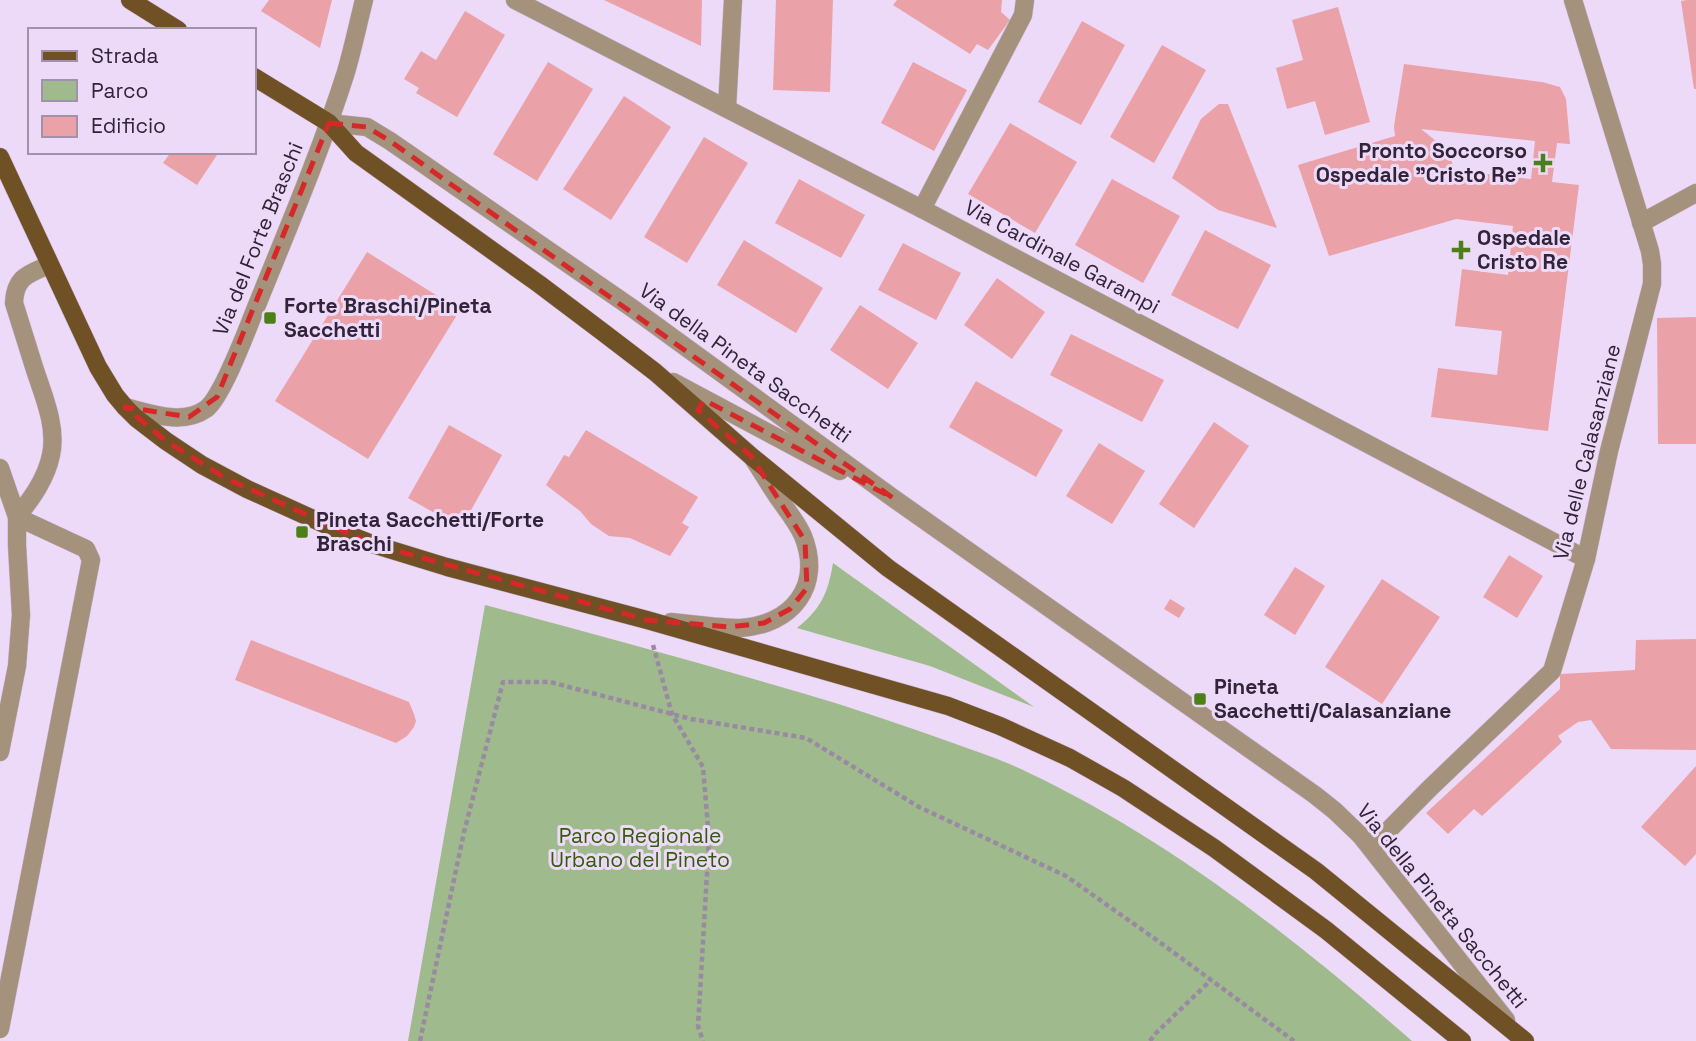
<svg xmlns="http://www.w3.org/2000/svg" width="1696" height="1041" viewBox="0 0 1696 1041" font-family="'Space Grotesk',sans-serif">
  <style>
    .green { fill: #9fbb8d }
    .building { fill: #eaa2a8; fill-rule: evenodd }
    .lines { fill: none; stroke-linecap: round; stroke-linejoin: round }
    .minor-casing { stroke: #c7b5d2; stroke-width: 19 }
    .major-casing { stroke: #c7b5d2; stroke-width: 19 }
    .path { stroke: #9a89a3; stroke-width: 4.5; stroke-dasharray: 5 3.5; stroke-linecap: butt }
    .minor { stroke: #a4927c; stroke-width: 18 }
    .major { stroke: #705125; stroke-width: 18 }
    .marked { fill: none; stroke: #d62828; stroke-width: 5; stroke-dasharray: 14 9; stroke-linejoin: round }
    .poi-dot { fill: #4a8016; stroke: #edd9f8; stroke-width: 2.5 }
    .labels { text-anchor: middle; stroke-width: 6; stroke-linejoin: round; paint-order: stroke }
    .poi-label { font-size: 21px; font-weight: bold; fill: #312438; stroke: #edd9f8; text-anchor: start }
    .street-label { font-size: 21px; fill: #312438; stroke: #edd9f8 }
    .park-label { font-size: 21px; fill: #335b09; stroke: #edd9f8 }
  </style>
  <rect width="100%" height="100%" fill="#edd9f8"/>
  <g class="green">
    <path d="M833 563 1034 707 930 666 797 628C821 609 828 593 833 563Z"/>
    <path d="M485 605C591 633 696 662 802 693 853 708 903 725 953 743 977 752 1003 760 1027 772 1169 839 1294 938 1412 1041H408Z"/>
  </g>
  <g class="building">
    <polygon points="269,0 332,0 320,48 261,11"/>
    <polygon points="604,0 702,0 701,46"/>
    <polygon points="776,0 833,0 830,92 773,90"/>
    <polygon points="897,0 1002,0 1001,12 1010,20 988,50 977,44 970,54 893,5"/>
    <polygon points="1687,0 1696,0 1696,89 1694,89 1681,1"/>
    <polygon points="1338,7 1370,122 1325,135 1315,101 1287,109 1276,68 1303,60 1292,20"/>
    <polygon points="465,11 505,35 457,117 416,93 419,88 404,79 421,51 436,60"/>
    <polygon points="1082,21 1125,45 1081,125 1038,102"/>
    <polygon points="1162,45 1206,70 1154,163 1110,137"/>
    <polygon points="548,62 593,89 537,181 493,154"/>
    <polygon points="913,62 967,90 934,151 881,123"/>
    <path d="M1404 64 1542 82 1560 87 1566 99 1570 144 1557 143 1552 182 1579 185 1548 431 1431 417 1438 368 1497 375 1502 331 1455 326 1462 269 1508 275 1513 226 1456 219 1329 256 1298 165 1395 136 1394 126ZM1421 129 1535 141 1531 179 1453 170 1451 153Z"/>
    <polygon points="624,96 671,127 611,220 563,189"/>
    <polygon points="1219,104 1228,104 1277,228 1218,210 1172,178 1201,119"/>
    <polygon points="1010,123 1077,162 1035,233 968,194"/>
    <polygon points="704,137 748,163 687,263 644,237"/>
    <polygon points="171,152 219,152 197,185 163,163"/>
    <polygon points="799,179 865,215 841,258 775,223"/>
    <polygon points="1112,179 1180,216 1143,283 1075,245"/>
    <polygon points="1205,230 1271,265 1238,329 1171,295"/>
    <polygon points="744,240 823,288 796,333 717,285"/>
    <polygon points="903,243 961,273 936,320 878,290"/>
    <polygon points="367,252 460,310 368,459 275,401"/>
    <polygon points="997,278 1045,312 1012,359 964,325"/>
    <polygon points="860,305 918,343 888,389 830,350"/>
    <polygon points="1696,317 1696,444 1658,444 1657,318"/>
    <polygon points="1071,334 1164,380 1142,422 1050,375"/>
    <polygon points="976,381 1063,430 1036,477 949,427"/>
    <polygon points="1214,422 1249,446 1194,528 1159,504"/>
    <polygon points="449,425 502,455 461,528 408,498"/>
    <polygon points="586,430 698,497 682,523 689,527 670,556 630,538 609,536 591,524 580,511 546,485 564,455 569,457"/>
    <polygon points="1099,443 1145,471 1112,524 1066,496"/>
    <polygon points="1509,555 1543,576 1517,618 1483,597"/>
    <polygon points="1295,567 1325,586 1295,635 1264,615"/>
    <polygon points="1382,579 1440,617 1382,704 1325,667"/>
    <polygon points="1170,599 1185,608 1179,618 1164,609"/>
    <polygon points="1696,639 1696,750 1611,749 1591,720 1578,722 1558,736 1562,742 1482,816 1474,809 1448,834 1426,813 1560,689 1560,674 1635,670 1636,640"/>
    <polygon points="251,640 409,702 414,714 416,721 414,727 407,736 396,743 235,680"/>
    <polygon points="1696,766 1696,854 1685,866 1641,827"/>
  </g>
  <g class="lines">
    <g class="minor-casing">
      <g id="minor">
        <polyline points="515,0 922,209 1586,559"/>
        <polyline points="727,108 733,0"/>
        <polyline points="329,123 367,127 390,141 632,308 893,498 1315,795 1335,811 1361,836 1506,1020"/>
        <polyline points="922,209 1023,15 1025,0"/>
        <polyline points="1641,223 1696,193"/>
        <polyline points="673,382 840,471"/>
        <path d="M125 407C150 413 182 426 206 409 223 396 248 327 257 305 288 228 321 151 346 72 353 48 358 24 364 0"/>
        <polyline points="0,468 17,517 17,545 21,615 17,666 0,752"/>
        <path d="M671 622C694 624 717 628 740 628 792 625 823 586 803 536 797 522 786 509 777 496 769 484 762 472 754 460"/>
        <polyline points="1371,848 1429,789 1552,671 1586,559 1609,451 1652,284 1652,264 1650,251 1573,0"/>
        <path d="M0 1029 91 560 86 549 17 517C32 498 46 479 51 455 57 427 44 397 35 370 28 348 21 325 14 303 15 277 28 274 49 265"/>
      </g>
    </g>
    <g class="major-casing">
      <g id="major">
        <polyline points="130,0 178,30"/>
        <polyline points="254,77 329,123 356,153 539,284 604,333 655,372 751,456 888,568 1316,871 1525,1041"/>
        <polyline points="0,157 98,367 115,395 125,407 136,418 166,441 202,465 247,489 344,533 372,544 447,567 647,620 948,706 1000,726 1070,758 1123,788 1214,848 1326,930 1462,1041"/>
      </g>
    </g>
    <g class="path">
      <polyline points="653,645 672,714 703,767 709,840 698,1026 703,1041"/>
      <polyline points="420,1041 464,832 503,682 550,682 691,719 806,738 919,807 1066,876 1158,941 1294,1041"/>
      <polyline points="1150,1041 1155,1034 1211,980"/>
    </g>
    <use href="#minor" class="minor"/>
    <use href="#major" class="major"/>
  </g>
  <path class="marked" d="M329 123 367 127 390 141 893 498 704 400 698 410 751 456 805 541 807 588 790 609 764 623 729 627 647 620 372 544 225 478 166 441 125 407 189 417 217 397Z"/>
  <g class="poi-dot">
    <path d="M1539.5 152.5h7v7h7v7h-7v7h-7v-7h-7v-7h7z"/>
    <path d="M1457.5 239.5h7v7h7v7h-7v7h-7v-7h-7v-7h7z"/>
    <rect x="263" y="311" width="14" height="14" rx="3.5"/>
    <rect x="295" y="525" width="14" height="14" rx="3.5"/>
    <rect x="1193" y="692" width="14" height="14" rx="3.5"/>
  </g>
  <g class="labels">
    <g class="poi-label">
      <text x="1527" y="158" text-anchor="end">Pronto Soccorso<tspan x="1527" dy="24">Ospedale "Cristo Re"</tspan></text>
      <text x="1477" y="245">Ospedale<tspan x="1477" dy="24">Cristo Re</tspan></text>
      <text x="284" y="313">Forte Braschi/Pineta<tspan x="284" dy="24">Sacchetti</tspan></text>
      <text x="316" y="527">Pineta Sacchetti/Forte<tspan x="316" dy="24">Braschi</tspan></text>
      <text x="1214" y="694">Pineta<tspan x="1214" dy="24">Sacchetti/Calasanziane</tspan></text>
    </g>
    <g class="street-label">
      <text transform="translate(258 239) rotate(-68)" y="7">Via del Forte Braschi</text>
      <text transform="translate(1062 257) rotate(28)" y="7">Via Cardinale Garampi</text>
      <text transform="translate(745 363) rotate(36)" y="7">Via della Pineta Sacchetti</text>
      <text transform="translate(1587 452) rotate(-76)" y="7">Via delle Calasanziane</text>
      <text transform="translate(1442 906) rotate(51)" y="7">Via della Pineta Sacchetti</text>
    </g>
    <g class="park-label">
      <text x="640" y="843">Parco Regionale<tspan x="640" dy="24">Urbano del Pineto</tspan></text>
    </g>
  </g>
  <rect x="28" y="28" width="228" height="126" fill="#edd9f8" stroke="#a291ab" stroke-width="2"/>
  <rect x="42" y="51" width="35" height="10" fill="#705125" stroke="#a291ab" stroke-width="2"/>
  <text x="91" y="63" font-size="21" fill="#312438">Strada</text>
  <rect x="42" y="80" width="35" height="21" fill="#9fbb8d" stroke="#a291ab" stroke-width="2"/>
  <text x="91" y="98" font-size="21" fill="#312438">Parco</text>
  <rect x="42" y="116" width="35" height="21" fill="#eaa2a8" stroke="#a291ab" stroke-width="2"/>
  <text x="91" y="133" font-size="21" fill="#312438">Edificio</text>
</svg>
